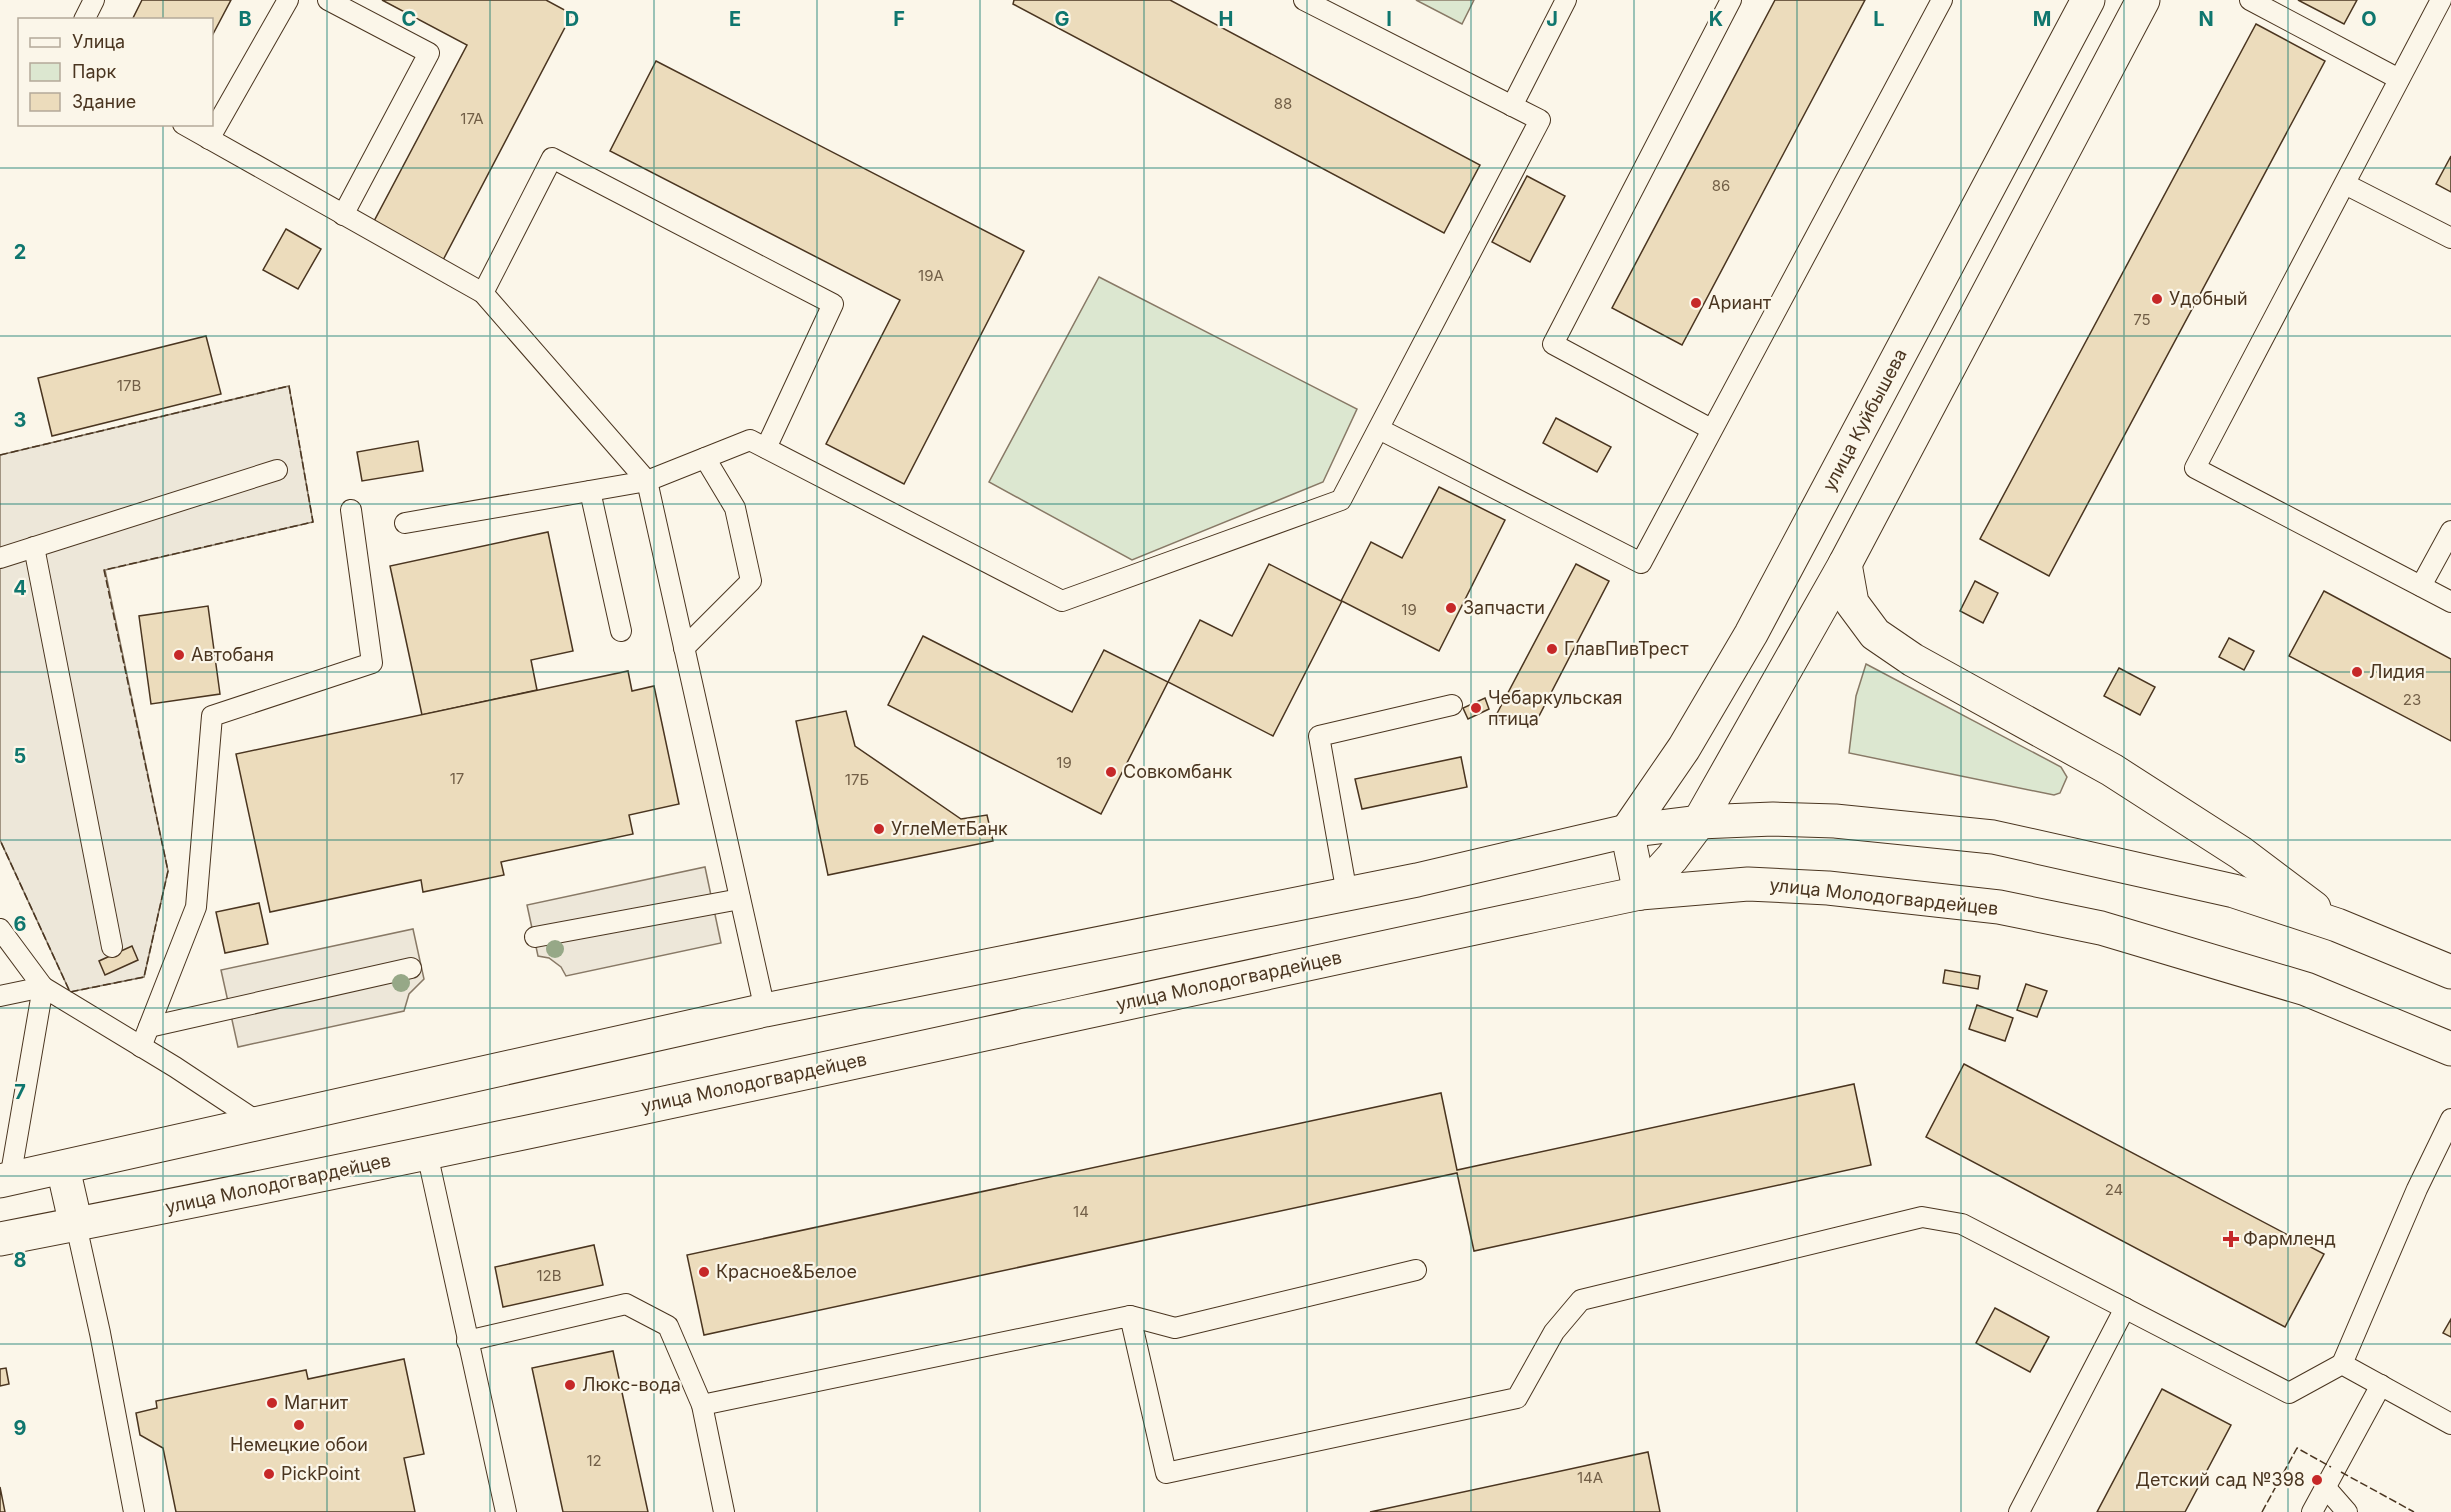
<svg xmlns="http://www.w3.org/2000/svg" width="2451" height="1512" viewBox="0 0 2451 1512" font-family="Inter,sans-serif">
  <style>
    .green { fill: #dce7d0; stroke: #887966; stroke-width: 1.5 }
    .parking { fill: #ede7d9; stroke: #887966; stroke-width: 1.5 }
    .building { fill: #ecdcbc; stroke: #4a3520; stroke-width: 1.5 }
    .lines { fill: none; stroke-linecap: round; stroke-linejoin: round }
    .service-casing { stroke: #4a3520; stroke-width: 22 }
    .secondary-casing { stroke: #4a3520; stroke-width: 35 }
    .service { stroke: #fbf6e9; stroke-width: 20 }
    .secondary { stroke: #fbf6e9; stroke-width: 33 }
    .fence { stroke: #4a3520; stroke-width: 1.5; stroke-dasharray: 8 3; stroke-linecap: butt }
    .tree { fill: #96a887 }
    .grid { fill: none; stroke: #0f766e; stroke-width: 1.5; stroke-opacity: 0.55 }
    .poi-dot { fill: #c62828; stroke: #fbf6e9; stroke-width: 2 }
    .labels { text-anchor: middle; stroke-width: 4.5; stroke-linejoin: round; paint-order: stroke }
    .number-label { font-size: 15px; fill: #725f47 }
    .poi-label { font-size: 18px; fill: #4a3520; stroke: #fbf6e9; text-anchor: start }
    .street-label { font-size: 18px; fill: #4a3520; stroke: #fbf6e9 }
    .grid-label { font-size: 20px; text-anchor: middle; font-weight: bold; fill: #0f766e; stroke: #fbf6e9; stroke-width: 4.5; stroke-linejoin: round; paint-order: stroke }
  </style>
  <rect width="100%" height="100%" fill="#fbf6e9"/>
  <g class="green">
    <polygon points="1416,0 1474,0 1462,24"/>
    <polygon points="1099,277 1357,409 1323,482 1132,560 989,482"/>
    <polygon points="1866,664 2061,767 2067,777 2060,793 2054,795 1849,753 1856,696"/>
  </g>
  <g class="parking">
    <polygon points="289,386 313,522 105,570 168,871 144,977 70,992 0,840 0,455"/>
    <polygon points="705,867 721,943 566,976 561,967 549,958 538,956 527,905"/>
    <polygon points="413,929 424,979 409,994 404,1011 238,1047 221,970"/>
  </g>
  <g class="building">
    <polygon points="142,0 231,0 212,36 212,20 132,20"/>
    <polygon points="382,0 546,0 572,14 442,262 372,225 467,45"/>
    <polygon points="1014,0 1170,0 1480,165 1444,233 1013,4"/>
    <polygon points="1775,0 1865,0 1682,345 1612,308"/>
    <polygon points="2298,0 2357,0 2344,24"/>
    <polygon points="2256,24 2325,61 2049,576 1980,539"/>
    <polygon points="656,61 1024,251 904,484 826,444 900,300 610,151"/>
    <polygon points="2451,156 2451,192 2436,184"/>
    <polygon points="1527,176 1565,196 1530,262 1492,242"/>
    <polygon points="286,229 321,249 298,289 263,270"/>
    <polygon points="206,336 221,394 52,436 38,378"/>
    <polygon points="1556,418 1611,447 1597,472 1543,443"/>
    <polygon points="418,441 423,471 362,481 357,452"/>
    <polygon points="1439,487 1505,520 1439,651 1342,601 1273,736 1168,682 1200,620 1232,636 1269,564 1341,601 1371,542 1402,558"/>
    <polygon points="548,532 573,651 531,660 537,690 422,715 390,566"/>
    <polygon points="1576,564 1609,581 1539,716 1493,721"/>
    <polygon points="1975,581 1998,593 1983,623 1960,611"/>
    <polygon points="2324,591 2451,659 2451,741 2289,656"/>
    <polygon points="208,606 220,694 151,704 139,616"/>
    <polygon points="923,636 1072,712 1104,650 1168,682 1101,814 888,705"/>
    <polygon points="2229,638 2254,651 2244,670 2219,657"/>
    <polygon points="2119,668 2155,687 2140,715 2104,696"/>
    <polygon points="628,671 632,691 654,686 679,804 629,815 633,834 501,862 504,875 423,892 421,880 270,912 236,754"/>
    <polygon points="1485,698 1489,709 1468,719 1463,708"/>
    <polygon points="846,711 855,746 961,819 987,815 993,841 828,875 796,721"/>
    <polygon points="1461,757 1467,787 1362,809 1355,779"/>
    <polygon points="259,903 268,944 225,953 216,912"/>
    <polygon points="132,946 138,960 105,975 99,961"/>
    <polygon points="1945,970 1980,976 1978,989 1943,983"/>
    <polygon points="2026,984 2047,991 2037,1017 2017,1010"/>
    <polygon points="1977,1005 2013,1018 2005,1041 1969,1029"/>
    <polygon points="1964,1064 2324,1254 2285,1327 1926,1137"/>
    <polygon points="1854,1084 1871,1165 1474,1251 1457,1173 704,1335 687,1255 1441,1093 1457,1170"/>
    <polygon points="594,1245 603,1285 503,1307 495,1267"/>
    <polygon points="1995,1308 2049,1337 2030,1372 1976,1343"/>
    <polygon points="2451,1319 2451,1337 2443,1333"/>
    <polygon points="613,1351 648,1512 563,1512 532,1368"/>
    <polygon points="404,1359 424,1454 404,1458 415,1512 176,1512 163,1448 140,1435 136,1413 157,1408 156,1401 306,1370 308,1379"/>
    <polygon points="6,1368 9,1384 0,1386 0,1369"/>
    <polygon points="2162,1389 2231,1425 2185,1512 2097,1512"/>
    <polygon points="1648,1452 1660,1512 1370,1512 1584,1466"/>
    <polygon points="0,1487 5,1512 0,1512"/>
  </g>
  <g class="lines">
    <g class="service-casing">
      <g id="service">
        <polyline points="328,0 429,53 343,215"/>
        <polyline points="2250,0 2399,79"/>
        <polyline points="2441,0 2195,468 2451,602"/>
        <polyline points="84,20 94,0"/>
        <polyline points="1512,106 1566,0"/>
        <polyline points="183,124 483,293 647,481 765,1010"/>
        <polyline points="209,139 288,0"/>
        <polyline points="2345,184 2451,238"/>
        <polyline points="483,293 552,158 833,304 766,448"/>
        <polyline points="1379,429 1641,563 1942,0"/>
        <polyline points="1711,429 1553,344 1731,0"/>
        <polyline points="590,491 621,631"/>
        <polyline points="405,523 647,481 750,440 1062,601 1341,500 1540,120 1304,0"/>
        <polyline points="34,547 112,947"/>
        <polyline points="0,558 277,470"/>
        <polyline points="2421,586 2451,531"/>
        <polyline points="684,648 751,581 735,508 705,458"/>
        <polyline points="1347,894 1319,736 1452,705"/>
        <polyline points="0,929 43,987 0,996"/>
        <polyline points="535,937 740,899"/>
        <polyline points="149,1027 411,968"/>
        <polyline points="141,1047 196,907 212,716 372,663 351,510"/>
        <polyline points="427,1153 506,1512"/>
        <polyline points="10,1179 43,987 175,1067 261,1124"/>
        <polyline points="76,1225 100,1333 134,1512"/>
        <polyline points="1130,1316 1175,1328 1416,1270"/>
        <polyline points="467,1341 626,1304 668,1326 702,1405 724,1512"/>
        <polyline points="2342,1364 2417,1189 2451,1119"/>
        <polyline points="702,1405 1130,1316 1166,1473 1517,1398 1554,1332 1581,1300 1922,1217 1962,1224 2289,1393 2342,1364 2451,1424"/>
        <polyline points="2326,1488 2347,1512"/>
        <polyline points="2019,1512 2125,1308"/>
        <polyline points="2312,1512 2381,1385"/>
      </g>
    </g>
    <g class="secondary-casing">
      <g id="secondary">
        <polyline points="1845,564 1852,603 1875,634 1913,660 2112,770 2241,853 2314,908"/>
        <polyline points="1640,893 1672,858 1699,822 1845,564 2143,0"/>
        <polyline points="1640,893 1627,831 1684,748 1751,634 2088,0"/>
        <polyline points="63,1168 76,1225"/>
        <polyline points="0,1181 765,1010 1417,880 1627,831 1699,822 1773,819 1835,821 1993,837 2234,891 2337,925 2451,972"/>
        <path d="M0 1239C549 1133 1094 1008 1640 893L1748 884 1828 888 1999 907 2101 928 2306 989 2451 1049"/>
      </g>
    </g>
    <use href="#service" class="service"/>
    <use href="#secondary" class="secondary"/>
    <g class="fence">
      <polyline points="0,455 289,386 313,522 104,570 168,871 144,977 70,992 0,840"/>
      <polyline points="2341,1472 2414,1512"/>
      <polyline points="2262,1512 2297,1448 2331,1467"/>
    </g>
  </g>
  <g class="tree">
    <circle cx="555" cy="949" r="9"/>
    <circle cx="401" cy="983" r="9"/>
  </g>
  <path class="grid" d="M163 0V20M327 0V1512M490 0V1512M654 0V1512M817 0V1512M980 0V1512M1144 0V1512M1307 0V1512M1471 0V1512M1634 0V1512M1797 0V1512M1961 0V1512M2124 0V1512M2288 0V1512M163 124V1512M0 168H2451M0 336H2451M0 504H2451M0 672H2451M0 840H2451M0 1008H2451M0 1176H2451M0 1344H2451"/>
  <g class="poi-dot">
    <circle cx="2157" cy="299" r="6"/>
    <circle cx="1696" cy="303" r="6"/>
    <circle cx="1451" cy="608" r="6"/>
    <circle cx="1552" cy="649" r="6"/>
    <circle cx="179" cy="655" r="6"/>
    <circle cx="2357" cy="672" r="6"/>
    <circle cx="1476" cy="708" r="6"/>
    <circle cx="1111" cy="772" r="6"/>
    <circle cx="879" cy="829" r="6"/>
    <path d="M2228 1230h6v6h6v6h-6v6h-6v-6h-6v-6h6z"/>
    <circle cx="704" cy="1272" r="6"/>
    <circle cx="570" cy="1385" r="6"/>
    <circle cx="272" cy="1403" r="6"/>
    <circle cx="299" cy="1425" r="6"/>
    <circle cx="269" cy="1474" r="6"/>
    <circle cx="2317" cy="1480" r="6"/>
  </g>
  <g class="labels">
    <g class="number-label">
      <text x="1283" y="109">88</text>
      <text x="472" y="124">17А</text>
      <text x="1721" y="191">86</text>
      <text x="931" y="281">19А</text>
      <text x="2142" y="325">75</text>
      <text x="129" y="391">17В</text>
      <text x="1409" y="615">19</text>
      <text x="2412" y="705">23</text>
      <text x="1064" y="768">19</text>
      <text x="457" y="784">17</text>
      <text x="857" y="785">17Б</text>
      <text x="2114" y="1195">24</text>
      <text x="1081" y="1217">14</text>
      <text x="549" y="1281">12В</text>
      <text x="594" y="1466">12</text>
      <text x="1590" y="1483">14А</text>
    </g>
    <g class="poi-label">
      <text x="2169" y="305">Удобный</text>
      <text x="1708" y="309">Ариант</text>
      <text x="1463" y="614">Запчасти</text>
      <text x="1564" y="655">ГлавПивТрест</text>
      <text x="191" y="661">Автобаня</text>
      <text x="2369" y="678">Лидия</text>
      <text x="1488" y="704">Чебаркульская<tspan x="1488" dy="21">птица</tspan></text>
      <text x="1123" y="778">Совкомбанк</text>
      <text x="891" y="835">УглеМетБанк</text>
      <text x="2243" y="1245">Фармленд</text>
      <text x="716" y="1278">Красное&amp;Белое</text>
      <text x="582" y="1391">Люкс-вода</text>
      <text x="284" y="1409">Магнит</text>
      <text x="299" y="1451" text-anchor="middle">Немецкие обои</text>
      <text x="281" y="1480">PickPoint</text>
      <text x="2305" y="1486" text-anchor="end">Детский сад №398</text>
    </g>
    <g class="street-label">
      <text transform="translate(1865 420) rotate(-62)" y="6">улица Куйбышева</text>
      <text transform="translate(1884 897) rotate(6)" y="6">улица Молодогвардейцев</text>
      <text transform="translate(1229 981) rotate(-12)" y="6">улица Молодогвардейцев</text>
      <text transform="translate(754 1083) rotate(-12)" y="6">улица Молодогвардейцев</text>
      <text transform="translate(278 1184) rotate(-12)" y="6">улица Молодогвардейцев</text>
    </g>
  </g>
  <g class="grid-label">
    <text x="245" y="26">B</text>
    <text x="409" y="26">C</text>
    <text x="572" y="26">D</text>
    <text x="735" y="26">E</text>
    <text x="899" y="26">F</text>
    <text x="1062" y="26">G</text>
    <text x="1226" y="26">H</text>
    <text x="1389" y="26">I</text>
    <text x="1552" y="26">J</text>
    <text x="1716" y="26">K</text>
    <text x="1879" y="26">L</text>
    <text x="2042" y="26">M</text>
    <text x="2206" y="26">N</text>
    <text x="2369" y="26">O</text>
    <text x="20" y="259">2</text>
    <text x="20" y="427">3</text>
    <text x="20" y="595">4</text>
    <text x="20" y="763">5</text>
    <text x="20" y="931">6</text>
    <text x="20" y="1099">7</text>
    <text x="20" y="1267">8</text>
    <text x="20" y="1435">9</text>
  </g>
  <rect x="18" y="18" width="195" height="108" fill="#fbf6e9" stroke="#b4a999" stroke-width="1.5"/>
  <rect x="30" y="38" width="30" height="9" fill="#fbf6e9" stroke="#b4a999" stroke-width="1.5"/>
  <text x="72" y="48" font-size="18" fill="#4a3520">Улица</text>
  <rect x="30" y="63" width="30" height="18" fill="#dce7d0" stroke="#b4a999" stroke-width="1.5"/>
  <text x="72" y="78" font-size="18" fill="#4a3520">Парк</text>
  <rect x="30" y="93" width="30" height="18" fill="#ecdcbc" stroke="#b4a999" stroke-width="1.5"/>
  <text x="72" y="108" font-size="18" fill="#4a3520">Здание</text>
</svg>
